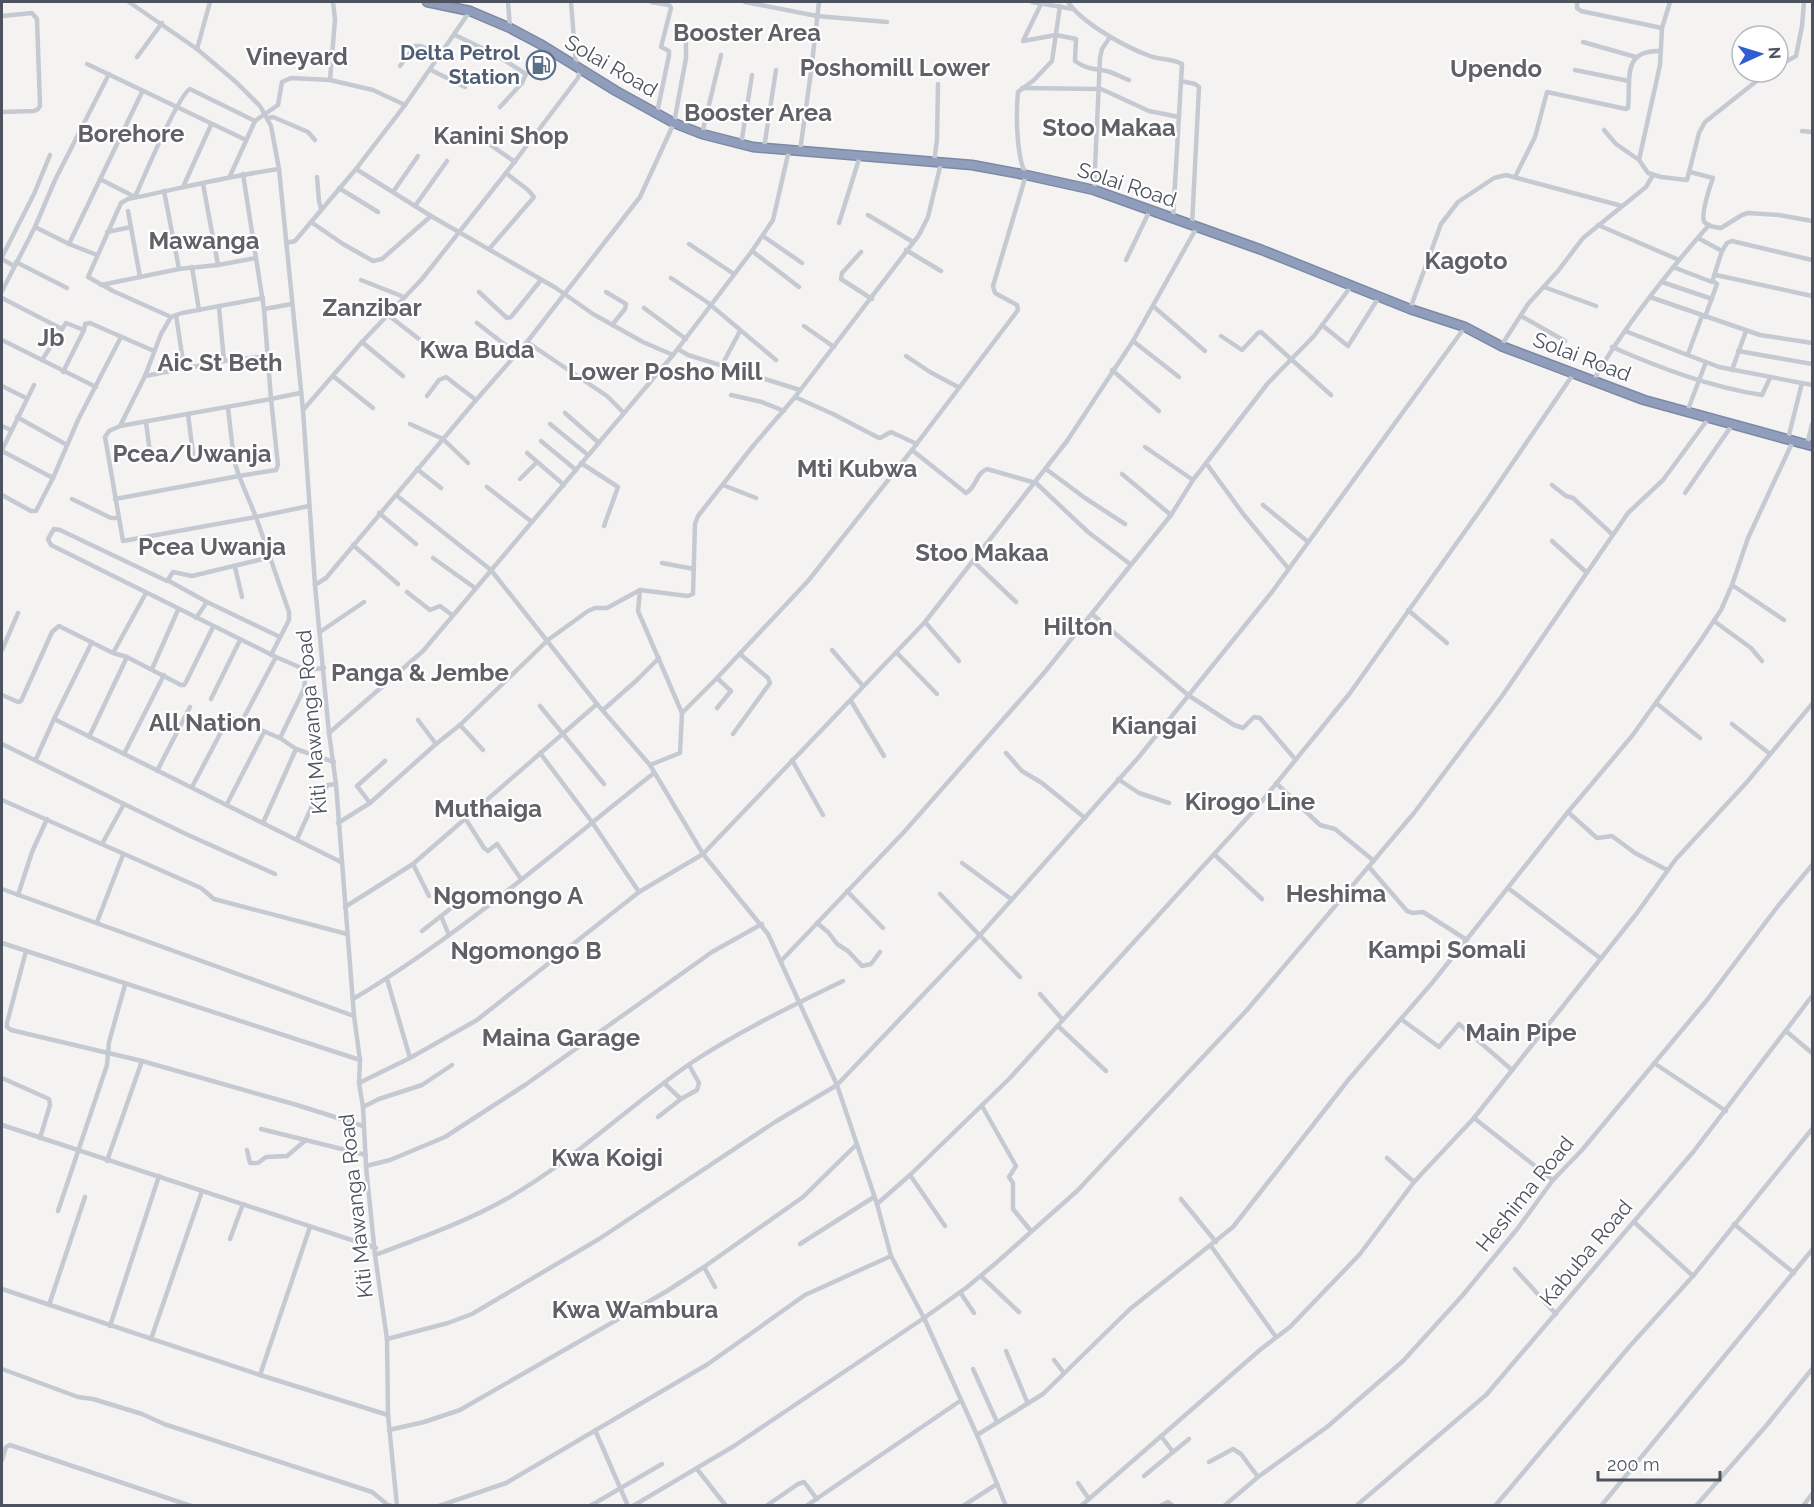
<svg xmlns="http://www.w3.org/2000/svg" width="1814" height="1507" viewBox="0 0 1814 1507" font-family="Raleway,sans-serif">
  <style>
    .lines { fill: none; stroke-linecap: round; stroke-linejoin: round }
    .highway-casing { stroke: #7b89a7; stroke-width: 11 }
    .street { stroke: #c5cad2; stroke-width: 4.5 }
    .highway { stroke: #909ebb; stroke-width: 8 }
    .labels { text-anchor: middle; stroke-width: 4.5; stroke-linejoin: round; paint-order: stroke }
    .service-label { font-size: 21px; font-weight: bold; fill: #4e5e75; stroke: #fff; text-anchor: end }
    .street-label { font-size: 21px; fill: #4c535e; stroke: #fff }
    .quarter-label { font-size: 24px; font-weight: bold; fill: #5f6166; stroke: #fff }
  </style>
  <rect width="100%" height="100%" fill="#f4f3f2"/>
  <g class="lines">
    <g class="highway-casing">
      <polyline id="highway" points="427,2 470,11 510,28 540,44 616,91 674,123 702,134 753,147 972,165 1026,175 1094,190 1262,250 1410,309 1465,327 1501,346 1644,400 1812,446"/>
    </g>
    <g class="street">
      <polyline points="129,2 197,49 236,82 260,106 271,126 279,169 303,410 315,585 329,733 336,784 354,1016 360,1060 359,1083 363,1107 366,1166 375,1255 387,1339 388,1415 397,1506"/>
      <polyline points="333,2 335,20 330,80 373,90 405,105"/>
      <polyline points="508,2 510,28"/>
      <polyline points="571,2 576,65"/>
      <polyline points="651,2 669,5 671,8 661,47 669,51 669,55 657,113"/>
      <polyline points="745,2 817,16 887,22"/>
      <polyline points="1032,2 1073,9"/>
      <path d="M1068 2C1082 23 1125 47 1150 56 1160 60 1172 58 1182 64L1173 218"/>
      <polyline points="1577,2 1577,8 1581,11 1662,28"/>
      <path d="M1041 4 1023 41 1056 35 1076 39 1075 61C1089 71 1096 68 1110 72 1116 74 1123 78 1129 80"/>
      <polyline points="2,16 32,13 37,19 40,106 38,109 34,111 2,112"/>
      <polyline points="455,35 496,55 526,74 522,83 500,107"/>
      <polyline points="1583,42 1636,57"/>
      <polyline points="197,49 210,2"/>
      <polyline points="137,57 162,23"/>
      <polyline points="87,64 246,140"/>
      <polyline points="400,66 415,46 421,46 442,54"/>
      <polyline points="1778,66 1796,56 1802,26 1804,2"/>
      <polyline points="431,70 465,87"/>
      <polyline points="1575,70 1629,81"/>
      <polyline points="1181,81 1195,84 1199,87 1192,225"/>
      <polyline points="1022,88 1098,89"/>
      <polyline points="1099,88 1149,111 1179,117"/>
      <polyline points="268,118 273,117 308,132 315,140"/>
      <polyline points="255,121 278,105 282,82 291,78 330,80"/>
      <polyline points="1604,130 1616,144 1639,160 1648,173 1661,177 1687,180 1699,133 1705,122 1768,72"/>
      <polyline points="1802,131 1812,132"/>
      <polyline points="472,132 515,162"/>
      <polyline points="702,134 721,55"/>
      <polyline points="741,145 752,75"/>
      <polyline points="764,148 776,70"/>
      <polyline points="800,151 811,72 819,2"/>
      <polyline points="1639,160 1660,65 1662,28 1670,2"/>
      <polyline points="934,162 937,140 938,84"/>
      <polyline points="356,169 431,216 556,288 593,314 643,342 673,355"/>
      <path d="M1690 172 1713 178C1710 186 1701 213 1704 221 1707 227 1716 227 1721 228L1742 215 1748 213 1779 215 1812 221"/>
      <polyline points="317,177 319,201 321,209"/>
      <path d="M1515 177 1535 137 1547 92 1626 109 1628 108C1631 80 1621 50 1660 51"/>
      <path d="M100 179 135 197C143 179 178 95 190 89L255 121 230 176"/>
      <polyline points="203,184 218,265"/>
      <polyline points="183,187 211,125"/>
      <polyline points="339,188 378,212"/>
      <polyline points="1094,190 1100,58 1102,49 1110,37"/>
      <polyline points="164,191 179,269"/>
      <polyline points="393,192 418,156"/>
      <polyline points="415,206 447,161"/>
      <polyline points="128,211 140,277"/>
      <polyline points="868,215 913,242"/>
      <polyline points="311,222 343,244 373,261 382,259 431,216"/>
      <polyline points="839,223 860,156"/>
      <polyline points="1598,225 1679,260"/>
      <polyline points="35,227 69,244 97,255"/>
      <polyline points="107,232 131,227"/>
      <polyline points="763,236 802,263"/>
      <polyline points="1698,238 1722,251"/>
      <polyline points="286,243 295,241 356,169 405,105 470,11"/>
      <polyline points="69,244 142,92"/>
      <polyline points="689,244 734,274"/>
      <polyline points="489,249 534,197 528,190 506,173"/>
      <polyline points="906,250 941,271"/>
      <polyline points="752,251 799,287"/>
      <polyline points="861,252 842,273 841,279 872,299"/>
      <polyline points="2,257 34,194 50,155"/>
      <polyline points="256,258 264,309 271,399 300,393"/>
      <polyline points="2,259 14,266"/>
      <polyline points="1126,260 1150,210"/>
      <polyline points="16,262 67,288"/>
      <polyline points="192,267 199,310"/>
      <polyline points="1673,267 1712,282 1722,251 1727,243 1732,241 1812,260"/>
      <polyline points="1716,275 1812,296"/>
      <polyline points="671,278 707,302 776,360"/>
      <polyline points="361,280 404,297"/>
      <polyline points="1662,282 1712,299"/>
      <polyline points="101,285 179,269 218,265 256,258 243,174"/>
      <polyline points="1544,287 1596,306"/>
      <polyline points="2,291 35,227 55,180 109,74"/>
      <polyline points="479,292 507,318 511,317 541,280"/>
      <polyline points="606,292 626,304 625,309 612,325"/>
      <polyline points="1650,297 1760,335 1812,343"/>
      <polyline points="2,298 62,329"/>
      <polyline points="1153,306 1205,351"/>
      <polyline points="219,307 224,361"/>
      <polyline points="644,308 686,339"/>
      <polyline points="264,309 292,304"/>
      <polyline points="1410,309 1441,224 1458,202 1494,178 1506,175 1622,206"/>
      <polyline points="176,315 184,368"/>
      <polyline points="388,315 419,339"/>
      <polyline points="1521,316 1565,341"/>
      <path d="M171 317 113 291 88 277 121 203 128 199C178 189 228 176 279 169"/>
      <polyline points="1705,317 1717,284 1713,281"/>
      <polyline points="477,323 517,354"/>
      <polyline points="1322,325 1348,346 1379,297"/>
      <polyline points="804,326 834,347"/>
      <polyline points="84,330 85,324 90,323 154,351"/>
      <polyline points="1625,331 1719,367 1812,385"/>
      <polyline points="1221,336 1242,350 1258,333 1261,332 1331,395"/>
      <polyline points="2,340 96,387"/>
      <polyline points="1133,341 1179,377"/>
      <polyline points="362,342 403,376"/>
      <polyline points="527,342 607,396 624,413"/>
      <polyline points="1501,346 1528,304 1558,271 1583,238 1646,187 1653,175"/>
      <path d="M1612 347C1660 368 1710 387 1762 395L1770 378"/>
      <polyline points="678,349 688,355 800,390"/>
      <polyline points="1738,351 1812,364"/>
      <polyline points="1688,354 1702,316"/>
      <polyline points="906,356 930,372 958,387"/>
      <polyline points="42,360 66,323 84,330 63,372"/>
      <polyline points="722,365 740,331"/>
      <polyline points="1112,370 1159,411"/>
      <polyline points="1732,370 1746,331"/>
      <polyline points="145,376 224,361 268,356"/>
      <polyline points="333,376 373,408"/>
      <path d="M1593 381C1625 325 1666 274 1709 225"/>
      <polyline points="2,386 26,398"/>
      <polyline points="731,395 762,402 784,411"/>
      <polyline points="427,396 439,380 446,377 476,400"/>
      <polyline points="795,397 833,414 877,437 880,438 891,432 917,444"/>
      <polyline points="228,408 234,460 239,476 276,470 278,465 271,399 120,426 109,431 105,437 123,541 256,517 289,612 289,620 271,655"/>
      <polyline points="303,410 362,342 422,279 506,173 578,78 580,71"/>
      <polyline points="1687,412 1706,362"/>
      <polyline points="565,413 599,443"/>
      <polyline points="188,414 193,454"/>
      <polyline points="17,417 67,445"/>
      <polyline points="146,422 151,461"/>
      <polyline points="410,424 443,439 468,463"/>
      <polyline points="550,424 588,455"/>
      <polyline points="2,426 11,430"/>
      <polyline points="120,426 145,376 161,334 171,317 182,313 263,298"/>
      <polyline points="1788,439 1802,383"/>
      <polyline points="541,441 576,470"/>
      <polyline points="1807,445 1812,424"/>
      <polyline points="1145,447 1193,480"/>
      <polyline points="2,450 34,385"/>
      <path d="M912 450 966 493C976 488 976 473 987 469L1036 483 1088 532 1130 564"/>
      <polyline points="2,451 53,478"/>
      <polyline points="527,453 564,485"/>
      <polyline points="581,463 618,487 604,526"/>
      <polyline points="1206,463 1244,515 1288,568"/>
      <polyline points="417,469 441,488"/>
      <polyline points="1046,469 1085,498 1125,524"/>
      <polyline points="1122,474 1171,515"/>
      <polyline points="520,479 537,462"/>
      <polyline points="723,485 756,498"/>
      <polyline points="1552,485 1566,496 1573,498 1613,535"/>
      <polyline points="487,487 532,522"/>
      <polyline points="1685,493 1732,425"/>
      <polyline points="2,495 31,511 36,511 53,478 78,420 121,337"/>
      <polyline points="396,495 491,570 597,704 650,765 703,854 768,934 837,1085 877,1204 891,1256 924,1318 977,1435 1006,1506"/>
      <polyline points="72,499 111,518 119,518"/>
      <polyline points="115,499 239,476 256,517 309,506"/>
      <polyline points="1263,505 1307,541"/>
      <polyline points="379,513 416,544"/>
      <polyline points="1552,541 1586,572"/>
      <polyline points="353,545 398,584"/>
      <polyline points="271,557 192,576 173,572 167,581 60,530 54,529 48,539 51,545 276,657"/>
      <polyline points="433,558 475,588"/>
      <polyline points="974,562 1016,602"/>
      <polyline points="662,563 694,569"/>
      <polyline points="235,567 242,597"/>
      <polyline points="169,581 207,602 280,637"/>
      <polyline points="315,585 326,578 476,400 527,342 640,197 674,123 686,58 686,40"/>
      <polyline points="1732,585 1784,620"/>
      <polyline points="640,590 638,611 682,713"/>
      <polyline points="407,592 430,610 440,606 452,615"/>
      <polyline points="1408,610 1447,643"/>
      <polyline points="1092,614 1188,695 1234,725 1243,728 1254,717 1260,718 1295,759"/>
      <polyline points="196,618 207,602"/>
      <polyline points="1714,621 1751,648 1762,661"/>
      <polyline points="925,622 959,661"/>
      <polyline points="320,632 364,602"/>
      <polyline points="92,642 54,719 341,862"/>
      <polyline points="2,650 18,613"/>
      <polyline points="832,650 863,686"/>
      <polyline points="113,653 146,593"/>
      <polyline points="897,653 937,694"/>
      <polyline points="152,669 178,610"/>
      <polyline points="2,695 18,702 21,701 52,632 59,626 113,653 127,657 181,685 184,685 186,682 213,627"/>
      <polyline points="211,699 240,640"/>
      <polyline points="851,701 884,756"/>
      <polyline points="1656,703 1700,738"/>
      <polyline points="540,706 604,784"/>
      <polyline points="717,708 731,691 717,678"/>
      <polyline points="603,710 637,680 659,658"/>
      <polyline points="418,720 436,744"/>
      <polyline points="242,721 276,657 306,670 324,668"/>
      <polyline points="1732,724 1770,754"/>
      <polyline points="460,725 483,750"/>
      <polyline points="329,733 423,651 673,355 752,251 773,220 789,150"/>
      <polyline points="733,734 770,683 768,678 740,654"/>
      <polyline points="89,737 127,657"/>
      <polyline points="280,738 304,689 306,670"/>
      <polyline points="2,744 124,804 102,844"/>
      <polyline points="1006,753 1022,771 1042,783 1085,818"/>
      <polyline points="124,754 164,675"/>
      <polyline points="36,759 54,719"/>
      <polyline points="792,760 823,815"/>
      <path d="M650 765 680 753 682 713 717 678 808 581 912 450 1018 310 1017 305 995 293 993 286 1026 175C1016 157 1016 112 1018 92L1034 80 1052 61 1060 6"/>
      <polyline points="157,771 190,707"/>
      <polyline points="1118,779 1139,793 1169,803"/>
      <polyline points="1276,783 1320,825 1335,829 1374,861"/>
      <polyline points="192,787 229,717 280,738 296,749"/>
      <polyline points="2,800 201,888 214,899 347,934"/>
      <polyline points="370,803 357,786 385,761"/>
      <polyline points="124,804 186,834 275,874"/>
      <polyline points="227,804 264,732"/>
      <polyline points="1568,812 1597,838 1612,836 1635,853 1667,870"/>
      <polyline points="465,818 484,848 488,851 497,844 521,879"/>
      <polyline points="263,823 296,749 334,762"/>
      <polyline points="338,823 370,803 436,744 460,725 548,640 588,611 595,608 607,608 640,590 688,596 693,594 695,524 698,516 753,446 795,397 919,235 928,217 941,163"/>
      <polyline points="297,839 313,804 328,785 336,784"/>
      <polyline points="1215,855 1262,899"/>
      <polyline points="962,863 1011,899"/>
      <polyline points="413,864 429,896"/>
      <polyline points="1369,867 1407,911 1413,913 1423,912 1467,940"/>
      <polyline points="1508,888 1600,958"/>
      <polyline points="2,889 354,1016"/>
      <polyline points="847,891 883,928"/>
      <polyline points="639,892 703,854 925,622 1067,441 1133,341 1197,227"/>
      <polyline points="940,894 1020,977"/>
      <polyline points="18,895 32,852 47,819"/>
      <polyline points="345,907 413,864 597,704"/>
      <polyline points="441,916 449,935"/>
      <polyline points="97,922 123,855"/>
      <polyline points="817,923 828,932 837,944 848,951 862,966 871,964 880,952"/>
      <polyline points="422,931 459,902"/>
      <polyline points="2,943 360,1060"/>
      <polyline points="26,951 7,1023 7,1027 11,1030 142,1061 297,1105 363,1126"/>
      <polyline points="781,961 904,832 1044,673 1171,515 1193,480 1268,383 1314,336 1352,285"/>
      <polyline points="387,979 410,1058"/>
      <polyline points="1040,994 1062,1019"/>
      <path d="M353 999C461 935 556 850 654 773"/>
      <polyline points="1401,1019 1439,1047 1459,1024 1512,1070"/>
      <polyline points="1058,1026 1106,1071"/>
      <polyline points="1786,1031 1812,1053"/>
      <polyline points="1654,1063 1726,1111"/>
      <polyline points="2,1078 49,1099 50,1105 40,1138"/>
      <polyline points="359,1083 410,1058 477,1020 639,892 592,822 540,753"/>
      <polyline points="664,1083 681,1099"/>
      <polyline points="982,1106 1016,1166 1009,1177 1013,1183 1013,1209 1031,1231"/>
      <polyline points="363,1107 379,1099 422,1085 452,1065"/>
      <polyline points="658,1117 681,1099 697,1090 699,1083 689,1065"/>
      <polyline points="1474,1118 1553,1180"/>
      <polyline points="2,1125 376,1248"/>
      <polyline points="261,1129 366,1155"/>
      <polyline points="247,1150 250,1163 258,1163 266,1157 287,1156 306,1140"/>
      <polyline points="1387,1158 1414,1182"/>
      <polyline points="107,1161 142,1061"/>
      <polyline points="366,1166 390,1160 445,1137 525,1085 712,952 762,924"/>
      <polyline points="910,1175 945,1226"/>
      <polyline points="1181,1199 1216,1242"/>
      <polyline points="877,1204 910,1175 1009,1079 1258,806 1350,693 1488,499 1574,373"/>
      <polyline points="58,1211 107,1065 109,1042 125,985"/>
      <polyline points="1634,1222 1693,1276"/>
      <polyline points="1734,1224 1794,1273"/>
      <polyline points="230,1239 243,1204"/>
      <polyline points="800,1244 874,1197"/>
      <polyline points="1211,1246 1276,1337"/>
      <path d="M375 1255C420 1238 466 1222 508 1198 574 1160 629 1106 691 1063 739 1031 792 1006 843 981"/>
      <polyline points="1515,1269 1556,1314"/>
      <polyline points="981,1276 1019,1312"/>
      <polyline points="715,1287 704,1267 803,1197 856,1145"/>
      <polyline points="2,1289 260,1375 388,1415"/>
      <polyline points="960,1292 974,1313"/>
      <polyline points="49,1305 85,1197"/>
      <polyline points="110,1326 159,1176"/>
      <polyline points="151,1339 202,1191"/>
      <polyline points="387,1339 448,1323 472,1314 599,1239 775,1122 837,1085 981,934 1138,758 1272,592 1465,327"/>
      <polyline points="1006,1351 1028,1404"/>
      <polyline points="1054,1360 1064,1373"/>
      <polyline points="2,1369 78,1397 93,1399 142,1414 164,1424 372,1492 388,1505 392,1506"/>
      <polyline points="973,1369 997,1422"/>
      <polyline points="260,1375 310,1227"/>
      <polyline points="389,1430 424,1422 460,1410 667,1291 704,1267"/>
      <polyline points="595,1430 628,1506"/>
      <polyline points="977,1435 1043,1394 1130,1309 1233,1227 1349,1079 1432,983 1568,812 1632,736 1701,640 1721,610 1732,585 1748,538 1793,441"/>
      <polyline points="1173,1452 1189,1439"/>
      <polyline points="2,1460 6,1447 10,1445 191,1506"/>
      <polyline points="1209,1462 1233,1449 1241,1454 1258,1477"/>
      <polyline points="697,1469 726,1506"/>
      <polyline points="1144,1476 1173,1452 1161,1436"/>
      <polyline points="1078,1483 1089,1499"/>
      <polyline points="439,1506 506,1483 708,1364 805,1295 891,1256"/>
      <polyline points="590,1506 662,1464"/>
      <polyline points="633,1506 734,1446 924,1318 966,1288 996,1263 1077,1191 1247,1010 1414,813 1502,696 1628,513 1663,480 1708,419"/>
      <polyline points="766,1506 798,1484 804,1482 817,1499"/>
      <polyline points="806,1506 960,1401"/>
      <polyline points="963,1506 997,1484"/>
      <polyline points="1081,1506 1261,1349 1290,1327 1360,1254 1414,1182 1474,1118 1637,913 1676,859 1747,782 1812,704"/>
      <polyline points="1160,1506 1168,1502 1173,1506"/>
      <polyline points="1224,1506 1258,1477 1327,1427 1403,1361 1462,1296 1518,1228 1553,1180 1582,1150 1707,1000 1778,906 1812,865"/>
      <polyline points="1356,1506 1486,1395 1694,1151 1812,996"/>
      <polyline points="1495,1506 1629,1347 1693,1276 1812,1129"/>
      <polyline points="1601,1506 1812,1250"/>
      <polyline points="1696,1506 1766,1426 1812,1369"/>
      <polyline points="1803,1506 1812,1494"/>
    </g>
    <use href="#highway" class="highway"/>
  </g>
  <defs>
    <g id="fuel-ring" transform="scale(1.5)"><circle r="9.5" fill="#fff" stroke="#5c6f8a" stroke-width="1.5"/><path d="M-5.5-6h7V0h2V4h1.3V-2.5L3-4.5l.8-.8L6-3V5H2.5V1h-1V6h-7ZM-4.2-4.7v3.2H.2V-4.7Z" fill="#5c6f8a"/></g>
  </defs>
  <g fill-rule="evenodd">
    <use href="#fuel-ring" x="541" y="65"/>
  </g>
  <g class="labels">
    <g class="service-label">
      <text x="520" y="60">Delta Petrol<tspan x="520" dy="24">Station</tspan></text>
    </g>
    <g class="street-label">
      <text transform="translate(611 66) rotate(30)" y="7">Solai Road</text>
      <text transform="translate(1127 185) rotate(18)" y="7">Solai Road</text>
      <text transform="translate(1582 357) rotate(21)" y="7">Solai Road</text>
      <text transform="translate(312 722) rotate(-95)" y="7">Kiti Mawanga Road</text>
      <text transform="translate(1525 1194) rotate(-51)" y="7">Heshima Road</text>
      <text transform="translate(356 1206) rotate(-96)" y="7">Kiti Mawanga Road</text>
      <text transform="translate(1586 1253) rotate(-50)" y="7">Kabuba Road</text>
    </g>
    <g class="quarter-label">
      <text x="747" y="41">Booster Area</text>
      <text x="297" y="65">Vineyard</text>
      <text x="895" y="76">Poshomill Lower</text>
      <text x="1496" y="77">Upendo</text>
      <text x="758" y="121">Booster Area</text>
      <text x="1109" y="136">Stoo Makaa</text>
      <text x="131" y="142">Borehore</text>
      <text x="501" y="144">Kanini Shop</text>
      <text x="204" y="249">Mawanga</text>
      <text x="1466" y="269">Kagoto</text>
      <text x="372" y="316">Zanzibar</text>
      <text x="51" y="346">Jb</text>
      <text x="477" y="358">Kwa Buda</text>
      <text x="220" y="371">Aic St Beth</text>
      <text x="665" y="380">Lower Posho Mill</text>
      <text x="192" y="462">Pcea/Uwanja</text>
      <text x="857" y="477">Mti Kubwa</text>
      <text x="212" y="555">Pcea Uwanja</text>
      <text x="982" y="561">Stoo Makaa</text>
      <text x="1078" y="635">Hilton</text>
      <text x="420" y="681">Panga &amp; Jembe</text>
      <text x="205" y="731">All Nation</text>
      <text x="1154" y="734">Kiangai</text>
      <text x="1250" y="810">Kirogo Line</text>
      <text x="488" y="817">Muthaiga</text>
      <text x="1336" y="902">Heshima</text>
      <text x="508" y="904">Ngomongo A</text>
      <text x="1447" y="958">Kampi Somali</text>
      <text x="526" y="959">Ngomongo B</text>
      <text x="1521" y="1041">Main Pipe</text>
      <text x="561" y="1046">Maina Garage</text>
      <text x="607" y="1166">Kwa Koigi</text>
      <text x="635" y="1318">Kwa Wambura</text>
    </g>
  </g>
  <rect width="1814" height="1507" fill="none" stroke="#4c535e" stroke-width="6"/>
  <g transform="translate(1760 54) rotate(86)"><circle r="28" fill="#ffffff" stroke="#b7babf" stroke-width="1.5"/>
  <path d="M0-4.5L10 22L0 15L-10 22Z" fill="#2f5dd2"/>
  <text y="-9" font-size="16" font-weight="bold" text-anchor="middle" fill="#4c535e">N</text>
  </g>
  <path d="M1598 1471v9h122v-9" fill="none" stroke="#4c535e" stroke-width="3"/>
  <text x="1607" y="1471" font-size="18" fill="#4c535e" stroke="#ffffff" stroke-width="4.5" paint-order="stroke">200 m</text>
</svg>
